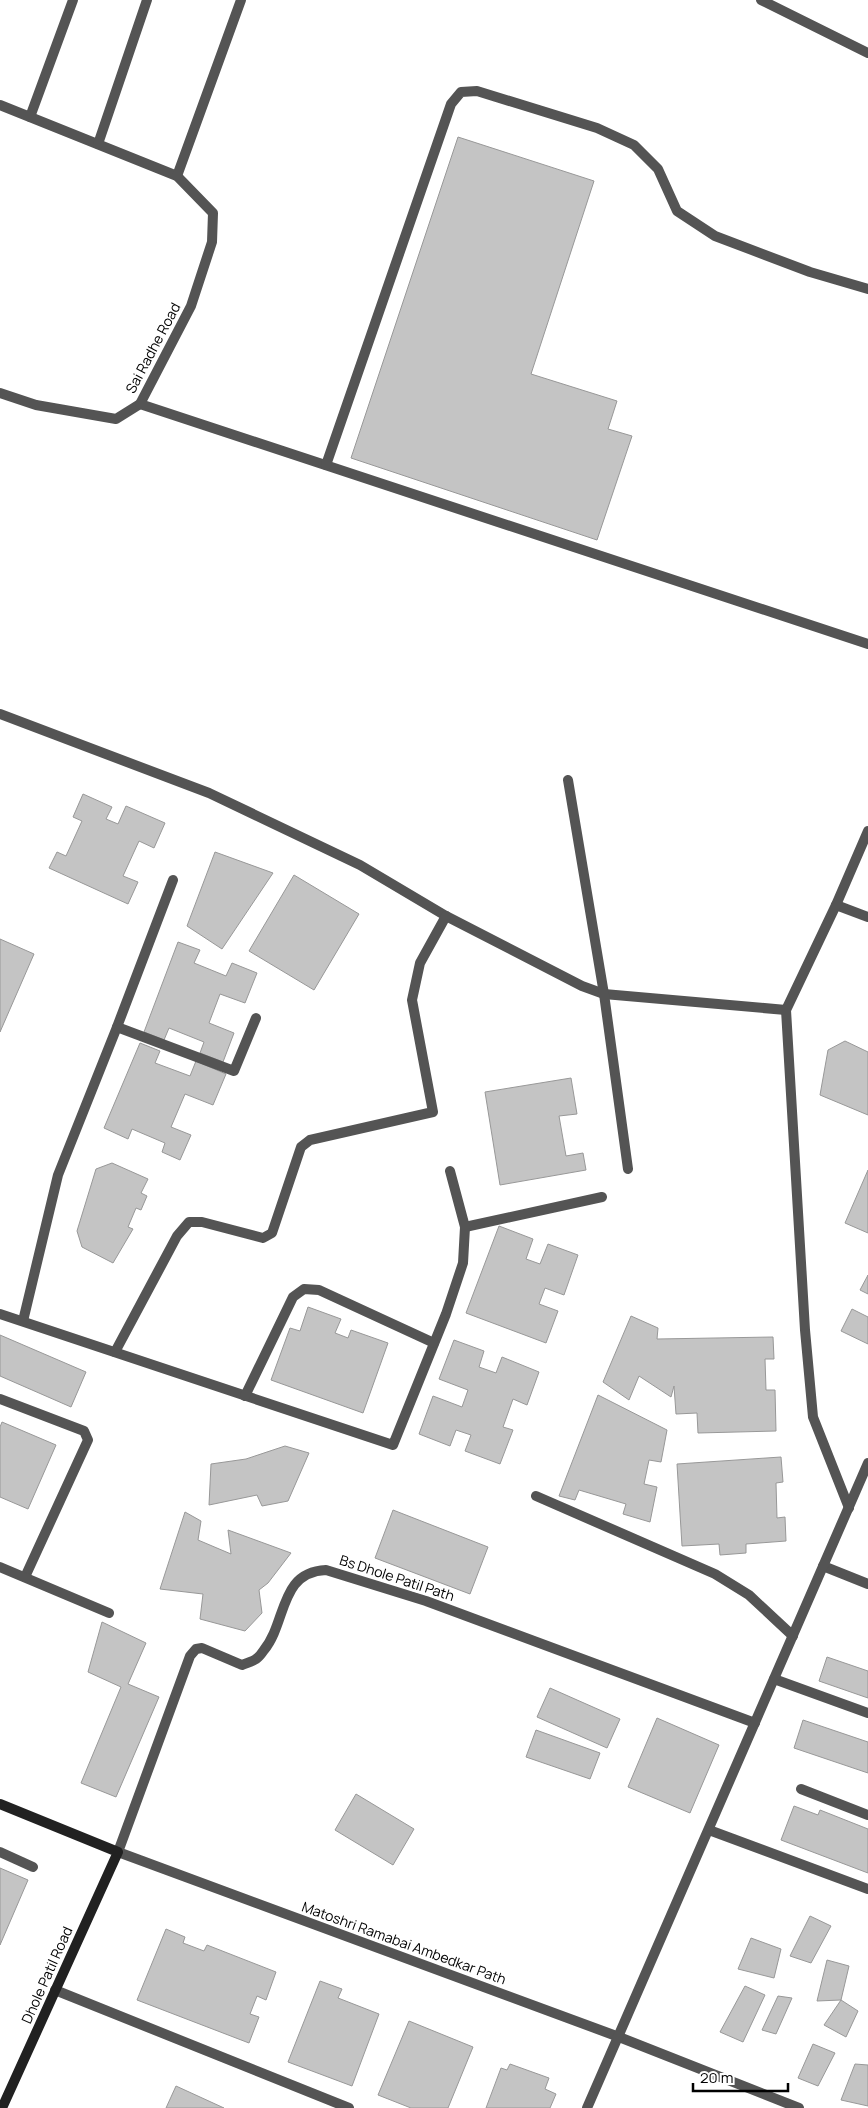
<svg xmlns="http://www.w3.org/2000/svg" width="868" height="2108" viewBox="0 0 868 2108" font-family="Manrope,sans-serif">
  <style>
    .building { fill: #c4c4c4; stroke: #989898 }
    .lines { fill: none; stroke-linecap: round; stroke-linejoin: round }
    .lane { stroke: #545454; stroke-width: 10 }
    .street { stroke: #545454; stroke-width: 10 }
    .secondary { stroke: #212121; stroke-width: 10 }
    .labels { text-anchor: middle; stroke-width: 5; stroke-linejoin: round; paint-order: stroke }
    .street-label { font-size: 14px; fill: #000; stroke: #fff }
  </style>
  <rect width="100%" height="100%" fill="#fff"/>
  <g class="building">
    <polygon points="458,137 594,181 531,374 617,401 608,429 632,436 597,540 351,458"/>
    <polygon points="83,794 112,807 106,819 118,824 126,806 165,823 154,848 139,841 123,876 138,882 128,904 49,868 57,852 66,856 82,821 73,817"/>
    <polygon points="215,852 273,873 222,949 187,926"/>
    <polygon points="294,875 359,914 314,990 249,951"/>
    <polygon points="0,939 34,954 0,1032"/>
    <polygon points="178,942 200,950 194,963 226,976 232,963 257,973 245,1003 220,994 209,1023 234,1033 223,1062 200,1053 204,1042 169,1028 164,1040 144,1032"/>
    <polygon points="845,1041 868,1052 868,1115 820,1095 828,1050"/>
    <polygon points="140,1043 160,1051 155,1063 190,1076 196,1061 226,1074 213,1105 185,1094 171,1127 191,1135 180,1160 162,1152 165,1143 132,1129 128,1139 104,1128"/>
    <polygon points="571,1078 577,1114 559,1116 566,1156 583,1153 586,1170 500,1185 485,1092"/>
    <polygon points="112,1163 148,1179 141,1193 147,1196 141,1210 136,1208 128,1227 133,1229 113,1263 82,1247 77,1231 96,1169"/>
    <polygon points="868,1170 868,1233 845,1223"/>
    <polygon points="499,1226 533,1239 526,1259 540,1264 548,1244 578,1255 564,1295 545,1288 539,1304 558,1311 546,1343 466,1313"/>
    <polygon points="868,1275 868,1294 860,1290"/>
    <polygon points="308,1307 341,1319 335,1333 348,1338 351,1330 388,1343 363,1413 271,1380 290,1328 300,1331"/>
    <polygon points="852,1309 868,1317 868,1344 841,1331"/>
    <polygon points="631,1316 658,1328 657,1339 773,1337 774,1359 765,1359 766,1390 775,1390 776,1431 698,1433 697,1413 676,1414 674,1386 671,1397 639,1376 629,1400 603,1382"/>
    <polygon points="0,1335 86,1372 71,1407 0,1376"/>
    <polygon points="454,1340 484,1351 479,1367 496,1373 502,1357 539,1372 527,1405 513,1399 503,1427 513,1430 500,1464 465,1451 471,1435 456,1430 450,1446 419,1434 433,1396 462,1407 468,1390 439,1379"/>
    <polygon points="598,1395 667,1430 661,1462 649,1460 644,1484 657,1487 650,1522 623,1514 626,1504 579,1490 575,1500 559,1496"/>
    <polygon points="2,1422 56,1445 28,1509 0,1497 0,1427"/>
    <polygon points="285,1446 309,1453 288,1501 262,1506 257,1495 209,1505 211,1464 246,1459"/>
    <polygon points="781,1457 783,1482 776,1483 777,1518 785,1517 786,1541 746,1544 746,1553 720,1555 719,1544 682,1546 677,1464"/>
    <polygon points="393,1510 488,1547 470,1594 375,1558"/>
    <polygon points="185,1512 201,1521 198,1540 231,1554 228,1530 291,1553 268,1583 259,1590 262,1613 245,1631 200,1619 203,1594 160,1589"/>
    <polygon points="102,1622 146,1643 128,1684 159,1697 116,1797 81,1783 121,1687 88,1672"/>
    <polygon points="827,1657 868,1671 868,1698 819,1681"/>
    <polygon points="550,1688 620,1719 607,1748 537,1717"/>
    <polygon points="657,1718 719,1745 690,1813 628,1787"/>
    <polygon points="803,1720 868,1742 868,1773 794,1748"/>
    <polygon points="536,1730 600,1753 590,1779 526,1757"/>
    <polygon points="356,1794 414,1829 393,1865 335,1830"/>
    <polygon points="794,1806 818,1815 820,1810 868,1829 868,1873 781,1840"/>
    <polygon points="0,1868 28,1880 0,1945"/>
    <polygon points="810,1916 831,1926 811,1963 790,1956"/>
    <polygon points="166,1929 185,1937 183,1943 204,1951 207,1945 276,1972 266,2000 257,1996 250,2014 259,2017 249,2043 137,2000"/>
    <polygon points="751,1938 781,1949 774,1978 738,1969"/>
    <polygon points="827,1960 849,1966 841,2000 817,2001"/>
    <polygon points="320,1981 342,1989 338,1998 379,2014 352,2086 288,2062"/>
    <polygon points="745,1986 765,1995 743,2042 720,2032"/>
    <polygon points="778,1996 792,1998 776,2034 762,2030"/>
    <polygon points="841,2000 858,2011 846,2037 824,2025"/>
    <polygon points="409,2021 473,2047 448,2108 411,2108 378,2095"/>
    <polygon points="813,2044 835,2053 818,2086 798,2078"/>
    <polygon points="510,2064 549,2078 545,2089 556,2094 550,2108 486,2108 501,2068 507,2070"/>
    <polygon points="855,2064 868,2065 868,2106 841,2100"/>
    <polygon points="176,2086 224,2108 166,2108"/>
  </g>
  <g class="lines">
    <g class="lane">
      <polyline points="761,0 868,53"/>
      <polyline points="0,105 177,176 213,213 212,242 191,306 140,404 116,419 36,405 0,393"/>
      <polyline points="30,117 73,0"/>
      <polyline points="98,144 147,0"/>
      <polyline points="177,176 241,0"/>
      <polyline points="140,404 868,644"/>
      <polyline points="326,465 451,104 461,92 477,91 597,128 634,145 658,169 677,211 715,236 810,272 868,289"/>
      <polyline points="536,1496 715,1574 749,1595 793,1636"/>
      <polyline points="823,1566 868,1584"/>
      <polyline points="774,1679 868,1713"/>
      <polyline points="801,1789 868,1815"/>
      <polyline points="709,1830 868,1889"/>
      <polyline points="0,1852 33,1867"/>
    </g>
    <g class="street">
      <polyline points="0,714 209,793 360,865 446,916 582,986 604,994 786,1010"/>
      <polyline points="568,780 604,994 628,1169"/>
      <polyline points="836,905 868,917"/>
      <polyline points="117,1027 234,1071 256,1018"/>
      <polyline points="465,1227 602,1197"/>
      <polyline points="0,1314 393,1445 446,1314 463,1263 465,1227 450,1171"/>
      <polyline points="23,1321 58,1175 117,1027 173,880"/>
      <polyline points="115,1352 177,1236 189,1222 202,1222 263,1238 272,1233 301,1147 310,1140 433,1112 412,1000 420,963 446,916"/>
      <polyline points="245,1396 293,1297 304,1289 319,1290 434,1343"/>
      <polyline points="0,1399 84,1431 88,1440 25,1577"/>
      <polyline points="849,1508 813,1417 805,1330 786,1010 836,905 868,831"/>
      <polyline points="0,1567 109,1613"/>
      <path d="M755 1723 426 1601 326 1570C279 1572 287 1622 264 1650 262 1653 259 1657 256 1659 252 1662 246 1663 242 1665L202 1648 196 1649 190 1656 118 1852 619 2037 799 2108"/>
      <polyline points="55,1990 349,2108"/>
      <polyline points="587,2108 868,1463"/>
    </g>
    <polyline class="secondary" points="0,1804 118,1852 2,2108"/>
  </g>
  <g class="labels">
    <g class="street-label">
      <text transform="translate(153 348) rotate(-62)" y="5">Sai Radhe Road</text>
      <text transform="translate(397 1578) rotate(18)" y="5">Bs Dhole Patil Path</text>
      <text transform="translate(404 1943) rotate(20)" y="5">Matoshri Ramabai Ambedkar Path</text>
      <text transform="translate(47 1975) rotate(-66)" y="5">Dhole Patil Road</text>
    </g>
  </g>
  <path d="M693 2083v8h95v-8" fill="none" stroke="#000000" stroke-width="2.5"/>
  <text x="700" y="2083" font-size="15" fill="#000000" stroke="#ffffff" stroke-width="4" paint-order="stroke">20 m</text>
</svg>
